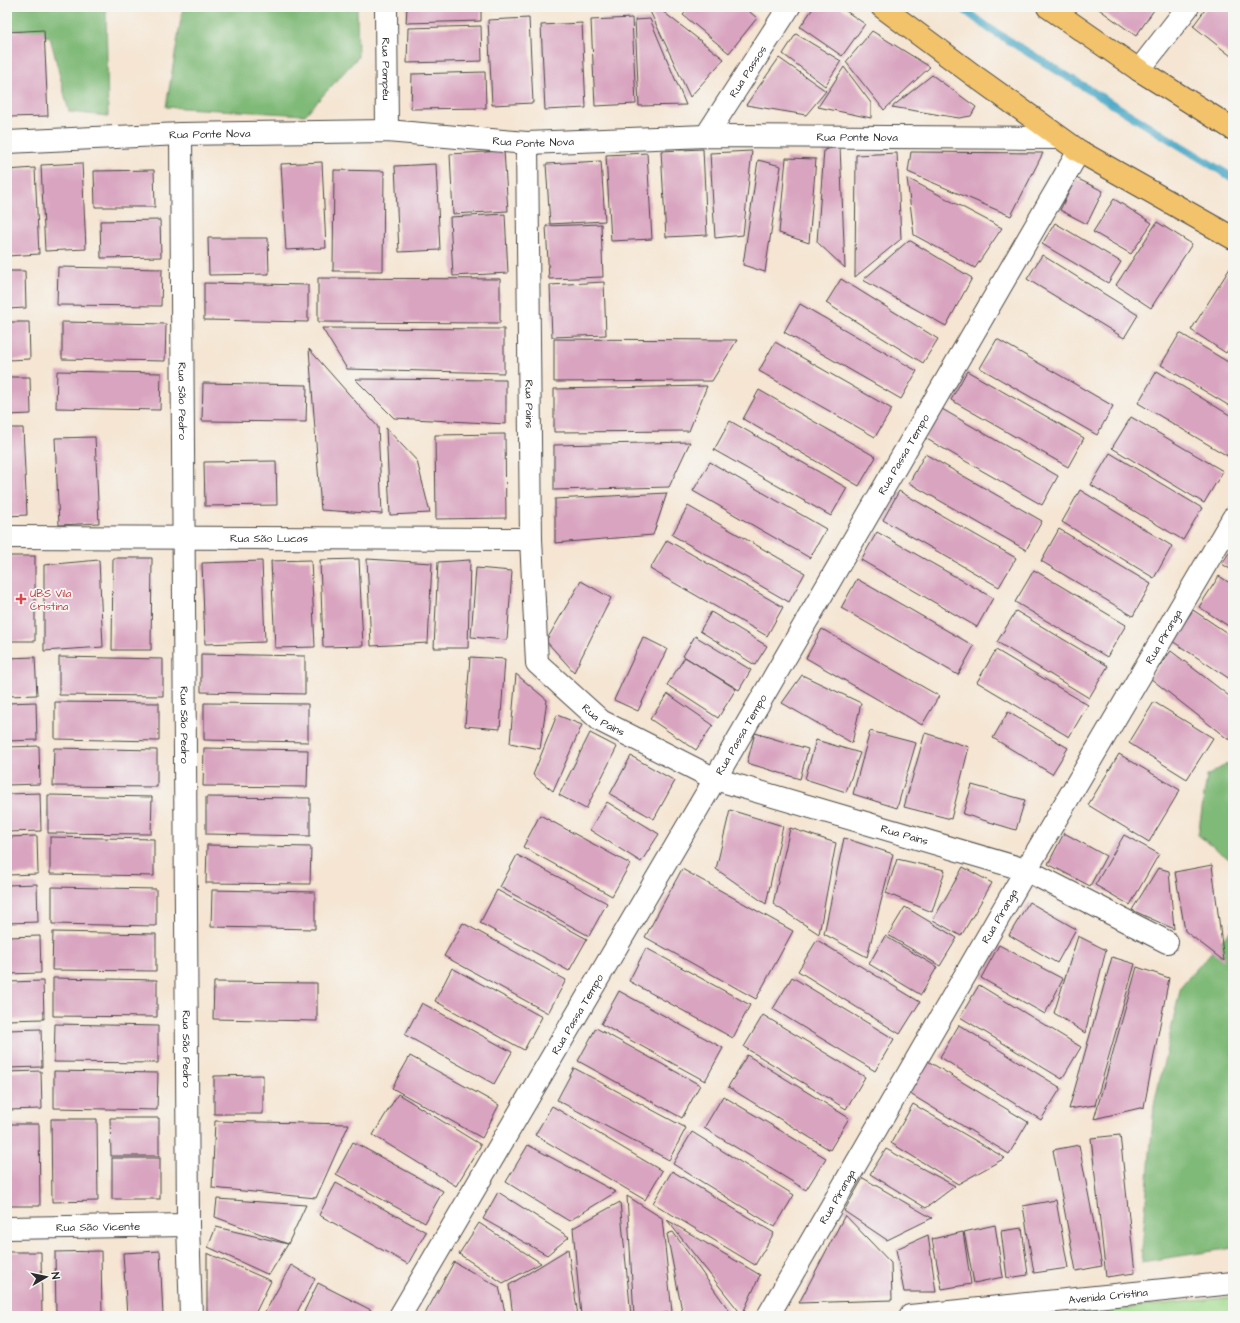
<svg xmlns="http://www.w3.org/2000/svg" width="1240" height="1323" viewBox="0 0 1240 1323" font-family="'Architects Daughter',sans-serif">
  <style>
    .green { fill: #a1da8d; stroke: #66825c }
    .forest { fill: #80ba78; stroke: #567252 }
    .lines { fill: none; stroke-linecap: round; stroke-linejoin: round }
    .stream { stroke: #45a6c4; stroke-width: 8 }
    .building { fill: #d9a4c0 }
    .minor-casing { stroke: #494744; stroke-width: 24 }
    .major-casing { stroke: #494744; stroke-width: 24 }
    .minor { stroke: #fff; stroke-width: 22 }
    .major { stroke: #f2c36a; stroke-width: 22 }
    .health-dot { fill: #e0444e; stroke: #f6f6f2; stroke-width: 1.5 }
    .labels { text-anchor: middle; stroke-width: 3.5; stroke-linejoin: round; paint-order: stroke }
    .street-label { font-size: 11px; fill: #2b2b2b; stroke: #f6f6f2 }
    .health-label { font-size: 11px; fill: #be3a42; stroke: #f6f6f2; text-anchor: start }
  </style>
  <rect width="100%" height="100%" fill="#f6f6f2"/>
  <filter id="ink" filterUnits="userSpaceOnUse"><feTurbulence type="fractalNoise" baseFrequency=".025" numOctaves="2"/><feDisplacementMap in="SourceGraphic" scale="8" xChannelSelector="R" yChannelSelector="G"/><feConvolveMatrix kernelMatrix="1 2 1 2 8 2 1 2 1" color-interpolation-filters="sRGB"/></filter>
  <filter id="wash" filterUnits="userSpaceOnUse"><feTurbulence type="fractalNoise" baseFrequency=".012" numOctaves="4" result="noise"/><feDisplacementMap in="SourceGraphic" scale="16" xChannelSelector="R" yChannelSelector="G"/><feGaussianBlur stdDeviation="0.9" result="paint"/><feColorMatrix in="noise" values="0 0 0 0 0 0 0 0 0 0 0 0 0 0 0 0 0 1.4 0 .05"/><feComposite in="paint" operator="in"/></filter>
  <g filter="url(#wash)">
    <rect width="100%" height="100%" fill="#f5e5d2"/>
    <polygon class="green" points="1233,1297 1233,1316 1049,1316"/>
    <g class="forest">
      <polygon points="7,7 106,7 108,116 69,112 50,37 7,28"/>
      <polygon points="183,7 357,7 358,57 305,115 166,107"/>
      <polygon points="1233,760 1233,862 1198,835 1207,776"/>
      <polygon points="1233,908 1233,1248 1141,1262 1154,1105 1181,986 1232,929"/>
    </g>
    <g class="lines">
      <polyline class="stream" points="961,7 990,29 1233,178"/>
    </g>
    <g id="blocks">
      <g class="building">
        <polygon points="407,7 481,7 481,21 406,23"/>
        <polygon points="648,7 657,7 724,59 690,97"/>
        <polygon points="690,7 744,7 757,18 729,53 683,15"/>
        <polygon points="814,7 840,7 865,24 842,56 800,27"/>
        <polygon points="1096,7 1156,7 1136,36"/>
        <polygon points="1207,7 1233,7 1233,54 1231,56 1193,26"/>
        <polygon points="529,18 533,103 492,105 488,20"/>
        <polygon points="632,18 636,104 595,106 591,20"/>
        <polygon points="650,19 686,105 639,106 635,20"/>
        <polygon points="582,23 586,108 545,110 541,25"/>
        <polygon points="481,26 482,61 407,63 408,28"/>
        <polygon points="44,30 48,116 8,117 7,32"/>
        <polygon points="872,31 930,67 884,110 846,62"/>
        <polygon points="796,34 841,61 825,86 783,54"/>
        <polygon points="779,58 826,91 806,115 746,105"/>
        <polygon points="844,67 871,103 871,118 818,107"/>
        <polygon points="485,72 486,108 411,109 412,74"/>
        <polygon points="932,75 976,107 971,116 959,118 892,107"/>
        <polygon points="840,146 845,268 817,242 824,150"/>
        <polygon points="703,149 707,235 666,237 661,151"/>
        <polygon points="504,151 508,211 453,214 450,154"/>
        <polygon points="752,151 743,235 715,238 710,153"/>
        <polygon points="911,152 1043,153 1011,216 908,172"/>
        <polygon points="647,153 652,239 611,241 606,155"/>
        <polygon points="897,153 901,239 855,277 856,155"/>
        <polygon points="786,158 816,159 809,243 779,233"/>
        <polygon points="758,160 781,166 765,272 743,265"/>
        <polygon points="601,161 605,221 550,224 546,164"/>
        <polygon points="322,162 326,248 286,250 281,164"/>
        <polygon points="82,163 86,249 45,251 41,165"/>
        <polygon points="436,164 440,250 399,252 395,166"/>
        <polygon points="35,168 39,254 7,256 7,170"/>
        <polygon points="154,170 155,207 95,207 94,171"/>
        <polygon points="334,170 384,171 383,271 333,271"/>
        <polygon points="907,178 1002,228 975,268 914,235"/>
        <polygon points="1076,178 1103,191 1087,224 1060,210"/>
        <polygon points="1114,199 1152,223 1131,254 1093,232"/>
        <polygon points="505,214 508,273 453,276 450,217"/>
        <polygon points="160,220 161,257 101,258 100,221"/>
        <polygon points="1157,222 1192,244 1151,308 1116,285"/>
        <polygon points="1055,223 1121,262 1108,283 1042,244"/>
        <polygon points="601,224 603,277 549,279 546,226"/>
        <polygon points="208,238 268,238 269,274 209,275"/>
        <polygon points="909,240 972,278 946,326 863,280"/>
        <polygon points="1042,255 1138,315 1124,338 1027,279"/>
        <polygon points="1232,265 1233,266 1233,342 1226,353 1191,330"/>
        <polygon points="58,267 162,269 161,306 57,305"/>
        <polygon points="7,271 25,271 26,308 7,309"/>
        <polygon points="318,278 500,279 500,323 318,322"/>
        <polygon points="841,279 938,339 923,363 826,303"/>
        <polygon points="604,282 606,335 552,337 550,285"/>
        <polygon points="204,283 308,285 308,322 204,320"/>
        <polygon points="800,304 917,371 901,399 784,332"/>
        <polygon points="7,322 29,322 30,359 7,360"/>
        <polygon points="62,322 166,324 165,361 62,359"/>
        <polygon points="322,328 504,329 504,373 347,369"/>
        <polygon points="1180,333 1233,365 1233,408 1161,365"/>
        <polygon points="554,339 737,340 712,381 554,382"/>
        <polygon points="997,339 1113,406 1097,435 980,368"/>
        <polygon points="775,342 892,409 875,437 759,371"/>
        <polygon points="309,349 378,427 382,514 321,510"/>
        <polygon points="57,371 161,373 160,410 56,408"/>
        <polygon points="967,371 1084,438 1068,467 951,400"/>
        <polygon points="1157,371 1233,417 1233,454 1231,458 1138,403"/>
        <polygon points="7,377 30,377 31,414 7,415"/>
        <polygon points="355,379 506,380 506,424 394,418"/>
        <polygon points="203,383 307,385 306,422 202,421"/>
        <polygon points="707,386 689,431 554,432 554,389"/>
        <polygon points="759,390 876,457 859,486 743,419"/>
        <polygon points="942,409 1058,476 1042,505 925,438"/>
        <polygon points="1131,417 1223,471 1204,503 1112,448"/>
        <polygon points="730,421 847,488 831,516 714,450"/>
        <polygon points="7,428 23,428 27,515 7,516"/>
        <polygon points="386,428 417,461 430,513 390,515"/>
        <polygon points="505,434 506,518 436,519 435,435"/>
        <polygon points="95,437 99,523 59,525 55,438"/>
        <polygon points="690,442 669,487 554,490 554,445"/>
        <polygon points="1110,453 1202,508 1183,540 1091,485"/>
        <polygon points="925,454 1042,521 1026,550 909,483"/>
        <polygon points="276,461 277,505 205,506 204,462"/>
        <polygon points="710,462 826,529 810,558 693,491"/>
        <polygon points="1080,490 1172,546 1154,578 1062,522"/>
        <polygon points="899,491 1016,558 999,587 883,520"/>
        <polygon points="667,493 653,535 555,543 555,499"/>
        <polygon points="688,506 805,573 789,602 672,535"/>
        <polygon points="1059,529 1151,584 1133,616 1041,561"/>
        <polygon points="877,532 993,598 977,627 861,560"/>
        <polygon points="667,540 783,607 767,636 650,569"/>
        <polygon points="1233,546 1233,571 1222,564"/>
        <rect x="7" y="556" width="28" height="85"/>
        <polygon points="113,558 152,558 151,650 112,650"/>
        <polygon points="359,559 363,646 323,647 320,560"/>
        <polygon points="367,559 432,563 428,643 371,646"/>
        <polygon points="99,560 103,647 44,651 44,565"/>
        <polygon points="311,560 315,647 275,648 271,561"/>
        <polygon points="470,560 468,648 434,648 438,562"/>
        <polygon points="262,561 265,642 205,644 202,563"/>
        <polygon points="476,568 512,571 507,640 471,637"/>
        <polygon points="1034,570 1126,625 1107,657 1015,602"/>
        <polygon points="1219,576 1233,585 1233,629 1199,607"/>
        <polygon points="857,579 974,646 958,675 841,608"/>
        <polygon points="581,581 611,598 574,672 546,641"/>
        <polygon points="1193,610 1233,637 1233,681 1172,641"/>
        <polygon points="1016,611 1108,666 1089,698 997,642"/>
        <polygon points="711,612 767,646 755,665 700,631"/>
        <polygon points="822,629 939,696 922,725 806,658"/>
        <polygon points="695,636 751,670 739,690 683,656"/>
        <polygon points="643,637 667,649 638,711 614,700"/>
        <polygon points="996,650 1088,705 1069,737 977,682"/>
        <polygon points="1171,651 1233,699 1233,735 1229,740 1150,678"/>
        <polygon points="201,654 305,656 305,694 201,692"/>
        <polygon points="35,657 37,695 7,696 7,658"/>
        <polygon points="59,657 163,659 163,696 59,695"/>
        <polygon points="470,657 505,659 500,729 465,726"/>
        <polygon points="685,657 736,689 718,718 667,685"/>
        <polygon points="516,674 547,700 540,749 510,743"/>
        <polygon points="802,675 861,703 852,743 782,703"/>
        <polygon points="668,694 713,725 696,750 650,719"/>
        <polygon points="36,702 37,740 7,741 7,703"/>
        <polygon points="55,702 159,703 159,741 55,739"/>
        <polygon points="1154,702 1213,738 1187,779 1129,743"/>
        <polygon points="204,703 308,704 308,742 204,740"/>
        <polygon points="1008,712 1068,748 1052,774 993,738"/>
        <polygon points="557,715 582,725 553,791 533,775"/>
        <polygon points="870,731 916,743 897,808 853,794"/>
        <polygon points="590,733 617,747 586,809 559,795"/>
        <polygon points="755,733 808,749 800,779 747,763"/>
        <polygon points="925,733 969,747 951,819 904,807"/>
        <polygon points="816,740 860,753 846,792 805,779"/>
        <polygon points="39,746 40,784 7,785 7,747"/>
        <polygon points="54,748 157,750 157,787 53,786"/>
        <polygon points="204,748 308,750 307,787 203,786"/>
        <polygon points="1119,754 1180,790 1149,842 1088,805"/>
        <polygon points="631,756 675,781 654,819 610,794"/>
        <polygon points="972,785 1025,800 1016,830 963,814"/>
        <polygon points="40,793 41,831 7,832 7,794"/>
        <polygon points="48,795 152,797 151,834 48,833"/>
        <polygon points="206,797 310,798 310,836 206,834"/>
        <polygon points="607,802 659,834 641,862 590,830"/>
        <polygon points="730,810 783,826 766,904 716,869"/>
        <polygon points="540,815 630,864 612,896 523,847"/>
        <polygon points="790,828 836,843 819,934 773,904"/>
        <polygon points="1064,833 1106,856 1090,886 1048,864"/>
        <polygon points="1124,835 1159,854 1130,905 1095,885"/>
        <polygon points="37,836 38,874 7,875 7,837"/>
        <polygon points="50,837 154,839 154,876 50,874"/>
        <polygon points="844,838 893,854 867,957 824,934"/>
        <polygon points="207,845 311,847 310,884 206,883"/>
        <polygon points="517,855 607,903 589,936 500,887"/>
        <polygon points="897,859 945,870 932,912 886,893"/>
        <polygon points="1212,865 1224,961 1185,931 1175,872"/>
        <polygon points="963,867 992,883 961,936 933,920"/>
        <polygon points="1158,868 1169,871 1174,929 1132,910"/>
        <polygon points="682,869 793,931 756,999 645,937"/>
        <polygon points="37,884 38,922 7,923 7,885"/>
        <polygon points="52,887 156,889 156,926 52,924"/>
        <polygon points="212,890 315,892 315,929 211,927"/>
        <polygon points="497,890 587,939 569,971 480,923"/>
        <polygon points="1029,902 1076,929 1057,963 1009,935"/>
        <polygon points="905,907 957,938 940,966 888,935"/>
        <polygon points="463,923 566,980 548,1013 444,956"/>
        <polygon points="53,932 156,934 156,971 52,970"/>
        <polygon points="40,936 41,973 7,974 7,937"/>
        <polygon points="885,936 937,967 921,995 869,964"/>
        <polygon points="1078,936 1106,950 1085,1033 1054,1013"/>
        <polygon points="817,940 920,1002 900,1034 798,971"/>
        <polygon points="999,945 1063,979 1045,1014 981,978"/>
        <polygon points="646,948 750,1005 733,1038 629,981"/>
        <polygon points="1112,957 1135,964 1095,1105 1069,1109"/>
        <polygon points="1137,967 1169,978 1144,1107 1094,1119"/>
        <polygon points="452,968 542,1017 524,1050 435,1001"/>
        <polygon points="792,977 894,1039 875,1071 773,1009"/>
        <polygon points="53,978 157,980 157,1017 53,1016"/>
        <polygon points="43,981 44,1019 7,1020 7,982"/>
        <polygon points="214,982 317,983 317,1021 213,1019"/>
        <polygon points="979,985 1081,1047 1062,1079 960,1017"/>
        <polygon points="619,991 723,1048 705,1081 601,1024"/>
        <polygon points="422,1003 512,1052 494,1084 405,1035"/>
        <polygon points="763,1015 865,1077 846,1109 744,1047"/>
        <polygon points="55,1024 158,1026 158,1063 54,1062"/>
        <polygon points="959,1025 1061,1088 1041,1120 940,1057"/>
        <polygon points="596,1028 700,1085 682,1118 578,1061"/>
        <polygon points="41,1029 42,1067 7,1068 7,1030"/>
        <polygon points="747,1055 849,1118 830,1150 728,1087"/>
        <polygon points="410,1056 499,1105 482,1138 392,1088"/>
        <polygon points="926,1060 1028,1122 1009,1154 907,1092"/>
        <polygon points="574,1068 686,1128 669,1160 557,1100"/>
        <polygon points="41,1071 42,1109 7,1110 7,1072"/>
        <polygon points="54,1071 158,1073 157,1110 54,1108"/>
        <polygon points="263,1075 263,1114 214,1114 214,1076"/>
        <polygon points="398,1094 481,1145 456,1186 373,1135"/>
        <polygon points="723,1096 826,1158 806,1190 704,1128"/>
        <polygon points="913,1104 1005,1158 958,1184 891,1143"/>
        <polygon points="552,1106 662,1171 645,1200 535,1135"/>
        <polygon points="110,1118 159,1118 159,1156 111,1156"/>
        <polygon points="51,1119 97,1119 98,1201 52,1202"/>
        <polygon points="215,1121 349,1124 316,1198 212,1188"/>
        <polygon points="7,1124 39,1124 40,1206 7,1206"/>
        <polygon points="692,1132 794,1195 775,1227 673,1164"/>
        <polygon points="1120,1135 1135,1273 1106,1277 1091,1138"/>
        <polygon points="353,1142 443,1191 425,1223 336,1174"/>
        <polygon points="528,1145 616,1192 569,1221 506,1182"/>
        <polygon points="1079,1145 1102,1266 1076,1271 1053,1150"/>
        <polygon points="886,1149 955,1186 926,1208 870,1174"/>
        <rect x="112" y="1158" width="48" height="41"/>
        <polygon points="672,1171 774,1233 755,1265 653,1203"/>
        <polygon points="863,1178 932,1218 887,1240 844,1211"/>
        <polygon points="336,1183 426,1232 408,1264 319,1215"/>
        <polygon points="498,1192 569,1237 547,1255 483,1219"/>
        <polygon points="627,1196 662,1218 672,1312 645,1316 634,1316"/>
        <polygon points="217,1199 306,1205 288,1244 215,1217"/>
        <polygon points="1056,1200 1068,1268 1034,1273 1023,1206"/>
        <polygon points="620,1202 631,1316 581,1316 573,1228"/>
        <polygon points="845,1215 891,1263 892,1300 799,1303"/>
        <polygon points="667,1220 760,1275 742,1315"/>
        <polygon points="479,1223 541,1263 503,1283 459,1254"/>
        <polygon points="995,1225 1003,1277 974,1283 964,1232"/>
        <polygon points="216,1227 288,1244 269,1275 208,1247"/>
        <polygon points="1022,1228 1028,1275 1007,1278 1001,1231"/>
        <polygon points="673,1232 733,1316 683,1316 667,1234"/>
        <polygon points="963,1232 971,1284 942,1289 932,1239"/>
        <polygon points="928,1235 936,1292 904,1292 896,1249"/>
        <polygon points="568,1249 578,1316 513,1316 509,1285"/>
        <polygon points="101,1251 102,1316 56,1316 55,1252"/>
        <polygon points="160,1251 163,1316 127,1316 123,1253"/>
        <polygon points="7,1252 41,1252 42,1316 7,1316"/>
        <polygon points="207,1253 271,1281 254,1316 207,1316"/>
        <polygon points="454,1262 499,1287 506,1316 424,1316"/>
        <polygon points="291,1265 315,1279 295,1316 263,1316"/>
        <polygon points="318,1283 371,1310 368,1316 302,1316"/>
      </g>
    </g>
  </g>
  <g filter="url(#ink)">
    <use href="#blocks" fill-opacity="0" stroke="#494744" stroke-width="1"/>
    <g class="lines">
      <g class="minor-casing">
        <g id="minor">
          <path id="s1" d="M386 7 387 131"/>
          <polyline points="1139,70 1188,7"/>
          <path id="s2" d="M181 134 188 1225 191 1316"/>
          <path id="s3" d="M706 136 789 7"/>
          <path id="s4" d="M7 142 181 134 387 131 527 143 706 136 1060 138"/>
          <path id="s5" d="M527 143 531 539 537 663 601 721 715 779 1026 870 1167 942"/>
          <path id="s6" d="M7 537 531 539"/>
          <path id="s7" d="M7 1228 188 1225"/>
          <path id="s8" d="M400 1316 715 779 1079 151"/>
          <path id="s9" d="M768 1316 1026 870 1233 518"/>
          <path id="s10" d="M910 1316 1233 1283"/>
        </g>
      </g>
      <g class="major-casing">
        <g id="major">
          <polyline points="882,7 976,77 1079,151 1233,238"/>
          <polyline points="1048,7 1139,70 1233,129"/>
        </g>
      </g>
      <use href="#minor" class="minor"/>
      <use href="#major" class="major"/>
    </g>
  </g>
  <path class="health-dot" d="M19 593h4v4h4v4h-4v4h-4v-4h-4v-4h4z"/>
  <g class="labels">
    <g class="street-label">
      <text dy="4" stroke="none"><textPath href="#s1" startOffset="62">Rua Pompéu</textPath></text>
      <text dy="4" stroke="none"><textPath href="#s3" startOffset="77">Rua Passos</textPath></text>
      <text dy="4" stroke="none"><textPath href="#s4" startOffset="203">Rua Ponte Nova</textPath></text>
      <text dy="4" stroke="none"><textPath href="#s4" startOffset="851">Rua Ponte Nova</textPath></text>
      <text dy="4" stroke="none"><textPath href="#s4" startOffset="527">Rua Ponte Nova</textPath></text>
      <text dy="4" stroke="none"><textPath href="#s2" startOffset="267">Rua São Pedro</textPath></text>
      <text dy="4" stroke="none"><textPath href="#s5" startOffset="261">Rua Pains</textPath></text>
      <text dy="4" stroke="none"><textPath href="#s8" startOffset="998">Rua Passa Tempo</textPath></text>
      <text dy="4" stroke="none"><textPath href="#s6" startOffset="262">Rua São Lucas</textPath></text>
      <text dy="4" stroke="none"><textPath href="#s9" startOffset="786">Rua Piranga</textPath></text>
      <text dy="4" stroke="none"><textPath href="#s5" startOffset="608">Rua Pains</textPath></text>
      <text dy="4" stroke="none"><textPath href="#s2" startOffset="591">Rua São Pedro</textPath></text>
      <text dy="4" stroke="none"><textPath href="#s8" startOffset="674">Rua Passa Tempo</textPath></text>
      <text dy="4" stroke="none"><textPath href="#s5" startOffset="932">Rua Pains</textPath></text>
      <text dy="4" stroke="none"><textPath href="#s9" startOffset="462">Rua Piranga</textPath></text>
      <text dy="4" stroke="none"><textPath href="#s8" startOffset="350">Rua Passa Tempo</textPath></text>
      <text dy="4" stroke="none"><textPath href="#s2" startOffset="915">Rua São Pedro</textPath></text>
      <text dy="4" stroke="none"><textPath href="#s9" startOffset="138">Rua Piranga</textPath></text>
      <text dy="4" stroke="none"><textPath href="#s7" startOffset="91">Rua São Vicente</textPath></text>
      <text dy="4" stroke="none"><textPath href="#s10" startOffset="199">Avenida Cristina</textPath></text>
    </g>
    <g class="health-label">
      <text x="30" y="597">UBS Vila<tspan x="30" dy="13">Cristina</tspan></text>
    </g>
  </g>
  <rect width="1240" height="1323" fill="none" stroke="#f6f6f2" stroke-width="24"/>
  <g transform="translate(46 1277) rotate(81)" stroke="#f6f6f2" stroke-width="3" paint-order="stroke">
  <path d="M0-3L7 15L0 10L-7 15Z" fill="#2b2b2b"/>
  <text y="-6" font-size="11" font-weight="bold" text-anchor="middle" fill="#2b2b2b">N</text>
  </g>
</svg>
